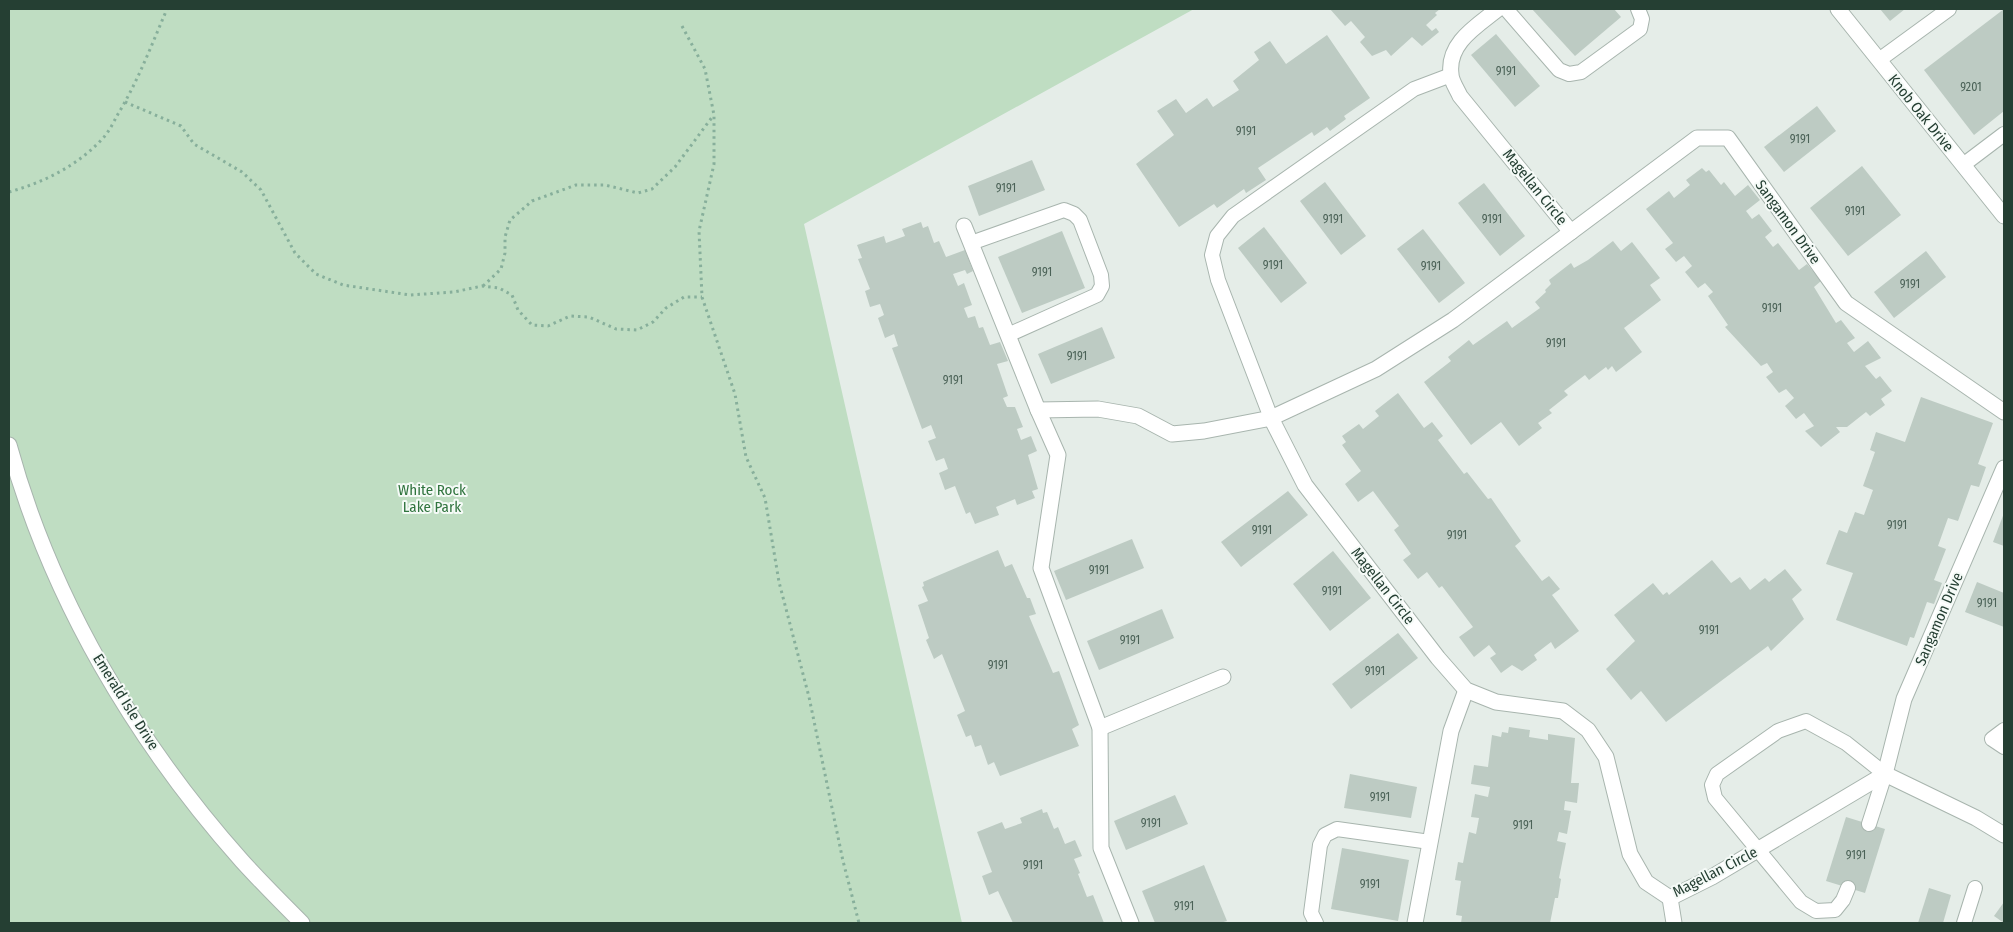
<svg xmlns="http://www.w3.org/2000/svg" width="2013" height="932" viewBox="0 0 2013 932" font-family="'Fira Sans Condensed',sans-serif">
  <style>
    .green { fill: #bfddc2 }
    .building { fill: #bdcbc3 }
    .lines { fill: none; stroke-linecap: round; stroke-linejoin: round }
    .service-casing { stroke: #a8b5ae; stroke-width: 16 }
    .minor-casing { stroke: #a8b5ae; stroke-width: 17 }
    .path { stroke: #87af9b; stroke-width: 3; stroke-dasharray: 2.5 4; stroke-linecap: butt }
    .service { stroke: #fff; stroke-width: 14 }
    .minor { stroke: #fff; stroke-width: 15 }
    .labels { text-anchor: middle; stroke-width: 4; stroke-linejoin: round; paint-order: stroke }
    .number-label { font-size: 12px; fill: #4b6257 }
    .street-label { font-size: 15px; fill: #253f33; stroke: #f5faf7 }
    .park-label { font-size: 15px; fill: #30743e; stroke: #f5faf7 }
  </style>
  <rect width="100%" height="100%" fill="#e5ede8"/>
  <polygon class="green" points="9,9 1194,9 804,224 962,923 9,923"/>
  <g class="building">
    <polygon points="1330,9 1440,9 1435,13 1437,15 1426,25 1432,31 1436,28 1439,32 1422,46 1412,37 1391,56 1386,50 1372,56 1360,42 1365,37 1351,21 1345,26"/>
    <polygon points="1532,9 1614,9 1621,17 1575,56"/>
    <polygon points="1880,9 1905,9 1890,21"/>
    <polygon points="2004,9 2004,111 1974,135 1924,70"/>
    <polygon points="1496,34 1540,86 1515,107 1471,55"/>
    <polygon points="1327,35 1370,98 1344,116 1346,119 1330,131 1327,127 1314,136 1312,132 1258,168 1266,180 1246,193 1244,189 1217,208 1214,204 1179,227 1136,164 1174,135 1157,111 1176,99 1186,113 1207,98 1213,107 1239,90 1233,81 1259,60 1254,52 1270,41 1286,64"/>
    <polygon points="1817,106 1836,131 1784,172 1764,147"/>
    <polygon points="1032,160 1045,190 979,216 968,186"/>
    <polygon points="1862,166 1901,215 1848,256 1810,208"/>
    <polygon points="1702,168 1706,172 1709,170 1721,185 1724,182 1735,196 1748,185 1760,200 1746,211 1752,219 1759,214 1772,231 1765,237 1773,247 1778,243 1799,270 1807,264 1821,281 1814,287 1836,323 1841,320 1855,338 1847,343 1854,352 1868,341 1881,358 1865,366 1876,379 1880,376 1892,391 1881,399 1885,405 1870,416 1866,412 1847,427 1836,427 1840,432 1821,447 1805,431 1814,426 1804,413 1796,419 1785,406 1794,398 1786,389 1779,393 1766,377 1773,372 1767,363 1761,366 1725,327 1728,325 1708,296 1713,292 1705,283 1698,288 1685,272 1692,266 1684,256 1676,262 1665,249 1673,243 1646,209 1669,191 1674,198 1690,185 1686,180"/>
    <polygon points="1325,182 1366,236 1341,255 1300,201"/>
    <polygon points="1484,183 1525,236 1500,256 1458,203"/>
    <polygon points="921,222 923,228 928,226 934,243 939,241 946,257 965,250 973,271 967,274 965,270 953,274 958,286 964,283 972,305 964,308 968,318 975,316 979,328 983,327 990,345 1000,342 1008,361 997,364 1008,396 1003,398 1007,407 1015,407 1023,427 1017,429 1021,440 1031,436 1037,451 1028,455 1038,489 1032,491 1035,498 1017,505 1015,499 996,507 999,515 975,524 970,512 966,514 955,486 945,490 939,473 948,469 944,458 936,461 928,441 936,438 931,425 922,429 892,348 898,346 894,334 885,338 878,318 884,315 880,304 870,307 865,291 870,289 858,259 862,258 857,245 884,236 886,243 905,236 902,229"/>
    <polygon points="1264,227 1307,283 1281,303 1238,248"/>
    <polygon points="1423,229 1465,283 1439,303 1397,249"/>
    <polygon points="1062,231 1085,288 1022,313 998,257"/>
    <polygon points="1613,241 1621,251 1632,242 1660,278 1650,285 1661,300 1624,328 1642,352 1616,372 1612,366 1608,370 1606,367 1589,380 1585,375 1564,391 1568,395 1549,410 1552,413 1538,423 1542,428 1519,446 1501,422 1471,445 1424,382 1451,361 1448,357 1469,340 1473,345 1507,321 1512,328 1540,308 1535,302 1546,292 1545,290 1551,284 1549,280 1571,263 1574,268 1588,260"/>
    <polygon points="1926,251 1946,277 1894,318 1874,292"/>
    <polygon points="1102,327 1115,358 1051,384 1038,354"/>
    <polygon points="1398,393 1424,428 1432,422 1443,436 1438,440 1464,474 1467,472 1488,499 1491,498 1521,541 1515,546 1542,581 1549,576 1560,589 1552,595 1579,631 1555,649 1551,642 1534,655 1537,660 1522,671 1512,665 1501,673 1490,658 1496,654 1489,645 1474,657 1459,637 1473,627 1442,586 1439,588 1427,572 1418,579 1403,560 1411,554 1394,530 1399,526 1373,491 1358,502 1345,484 1361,471 1342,445 1346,442 1342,436 1359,424 1363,429 1379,416 1375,411"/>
    <polygon points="1921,397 1993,423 1978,464 1986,467 1979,487 1971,485 1958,521 1948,518 1938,546 1946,549 1934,580 1942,583 1934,604 1927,602 1914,638 1910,637 1907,646 1836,620 1853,573 1826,564 1839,530 1847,533 1855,512 1864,515 1873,490 1863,486 1875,452 1870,450 1876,432 1905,442"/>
    <polygon points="1288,491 1308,515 1241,567 1221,542"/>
    <polygon points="2004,513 2004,546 1993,542"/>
    <polygon points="1132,539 1144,568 1066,600 1054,571"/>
    <polygon points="998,550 1005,567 1012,564 1027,598 1030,598 1036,614 1029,616 1053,673 1059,671 1079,725 1072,729 1079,746 1000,776 994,762 988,765 981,745 975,747 971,735 966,737 957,715 965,711 942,654 934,659 926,640 929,638 918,605 928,601 922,587 924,586 923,582"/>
    <polygon points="1333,551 1371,598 1330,631 1293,584"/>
    <polygon points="1712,560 1731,583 1740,577 1750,590 1765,578 1769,582 1785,569 1802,590 1792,599 1804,619 1771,651 1768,646 1666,722 1641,691 1631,700 1606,669 1635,641 1614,615 1653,583 1663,595 1667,592 1669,595"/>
    <polygon points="1977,582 2004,593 2004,627 1965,612"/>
    <polygon points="1162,609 1174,638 1099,670 1087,641"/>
    <polygon points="1398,633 1418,658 1351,709 1332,684"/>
    <polygon points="1509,727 1530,730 1529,737 1548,740 1548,734 1575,738 1571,783 1579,783 1577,803 1565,801 1564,810 1571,811 1567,834 1559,832 1557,841 1566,843 1559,878 1561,879 1558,898 1555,898 1550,923 1461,923 1462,916 1456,915 1461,881 1455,880 1458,862 1463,863 1469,832 1476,834 1479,818 1471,817 1475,794 1488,797 1490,787 1471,784 1474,765 1488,767 1492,735 1501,737 1502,732 1508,733"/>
    <polygon points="1350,774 1417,787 1411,818 1344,808"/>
    <polygon points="1175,795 1188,824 1126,850 1114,821"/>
    <polygon points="1042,809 1043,813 1047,812 1054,829 1058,827 1065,844 1075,840 1082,856 1074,859 1080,873 1078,874 1087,897 1093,895 1104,923 1013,923 998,891 989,895 982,876 992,872 977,832 1002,822 1005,829 1022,823 1020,818"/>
    <polygon points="1846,817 1885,829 1865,893 1826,881"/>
    <polygon points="1342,848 1409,860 1398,921 1331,909"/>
    <polygon points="1204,865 1227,921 1220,923 1155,923 1142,891"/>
    <polygon points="1929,888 1951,895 1943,923 1918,923"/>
    <polygon points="2004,902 2004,923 1994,916"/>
  </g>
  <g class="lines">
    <g class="service-casing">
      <g id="service">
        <polyline points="1506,9 1559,70 1569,74 1581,72 1640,29 1642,19 1638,9"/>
        <polyline points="1879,60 1949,9"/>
        <polyline points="1963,165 2004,134"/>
        <polyline points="971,243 1064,210 1074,214 1080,220 1101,275 1102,286 1097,295 1008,335"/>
        <polyline points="1271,418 1218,280 1212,255 1217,236 1233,216 1414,89 1451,75"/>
        <polyline points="2004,730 1992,739 2004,747"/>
        <polyline points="1848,888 1843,900 1835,910 1816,911 1801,902 1715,798 1712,785 1717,774 1778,731 1806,721 1846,743 1885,774 1869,824"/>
        <polyline points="1316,923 1311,913 1320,845 1325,835 1337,829 1430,842"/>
        <polyline points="1964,923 1975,888"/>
      </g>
    </g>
    <g class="minor-casing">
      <g id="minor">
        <path d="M1498 9C1477 26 1447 43 1451 74 1451 81 1457 89 1460 96L1571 232"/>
        <polyline points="1838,9 2004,216"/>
        <polyline points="964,226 1038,410 1098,409 1138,416 1172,434 1204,431 1271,418"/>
        <polyline points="1038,410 1058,455 1041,568 1100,728 1101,848 1131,923"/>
        <polyline points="2004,412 1846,303 1728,138 1697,138 1453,320 1376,369 1271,418 1305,485 1438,658 1466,690 1496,702 1563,711 1588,730 1606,757 1630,854 1646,882 1670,898 1712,877 1885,774 1976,818 2004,835"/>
        <path d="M9 445C51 599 136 742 242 861 261 882 282 903 302 923"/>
        <polyline points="1100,728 1223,677"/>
        <polyline points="1885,774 1904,699 2004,468"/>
        <polyline points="1670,898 1674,923"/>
        <polyline points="1415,923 1451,731 1466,690"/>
      </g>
    </g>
    <g class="path">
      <polyline points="682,26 705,69 714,115 714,164 699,231 702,297 735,394 746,457 765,498 779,582 809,697 843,861 859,923"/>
      <polyline points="125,102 181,126 194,144 242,172 261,190 295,253 316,274 343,285 410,295 454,292 482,286 499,288 512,295 518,310 532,325 548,326 570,316 589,317 616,329 637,330 653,322 666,308 684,297 702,297"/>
      <path d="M9 192C45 182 79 165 104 137 110 130 114 121 118 114 138 81 152 44 167 9"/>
      <polyline points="483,286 501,269 505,253 505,237 510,220 532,201 576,185 605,185 638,193 652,189 675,167 713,116"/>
    </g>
    <use href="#service" class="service"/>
    <use href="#minor" class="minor"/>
  </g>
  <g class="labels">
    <g class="number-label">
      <text x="1506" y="75">9191</text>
      <text x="1971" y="91">9201</text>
      <text x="1246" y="135">9191</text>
      <text x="1800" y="143">9191</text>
      <text x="1006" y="192">9191</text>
      <text x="1855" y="215">9191</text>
      <text x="1333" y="223">9191</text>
      <text x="1492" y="223">9191</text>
      <text x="1273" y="269">9191</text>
      <text x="1431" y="270">9191</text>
      <text x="1042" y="276">9191</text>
      <text x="1910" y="288">9191</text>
      <text x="1772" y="312">9191</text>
      <text x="1556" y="347">9191</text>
      <text x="1077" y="360">9191</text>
      <text x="953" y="384">9191</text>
      <text x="1897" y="529">9191</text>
      <text x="1262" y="534">9191</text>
      <text x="1457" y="539">9191</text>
      <text x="1099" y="574">9191</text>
      <text x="1332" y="595">9191</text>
      <text x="1987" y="607">9191</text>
      <text x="1709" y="634">9191</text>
      <text x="1130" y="644">9191</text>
      <text x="998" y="669">9191</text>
      <text x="1375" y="675">9191</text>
      <text x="1380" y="801">9191</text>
      <text x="1151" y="827">9191</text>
      <text x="1523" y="829">9191</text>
      <text x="1856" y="859">9191</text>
      <text x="1033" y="869">9191</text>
      <text x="1370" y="888">9191</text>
      <text x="1184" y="910">9191</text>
    </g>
    <g class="street-label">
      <text transform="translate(1921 113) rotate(51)" y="5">Knob Oak Drive</text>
      <text transform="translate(1535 187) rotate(51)" y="5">Magellan Circle</text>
      <text transform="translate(1788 222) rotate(54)" y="5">Sangamon Drive</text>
      <text transform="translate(1383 586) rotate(52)" y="5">Magellan Circle</text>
      <text transform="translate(1939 619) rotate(-67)" y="5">Sangamon Drive</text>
      <text transform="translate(126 702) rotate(58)" y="5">Emerald Isle Drive</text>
      <text transform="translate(1715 872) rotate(-27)" y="5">Magellan Circle</text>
    </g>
    <g class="park-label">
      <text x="432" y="495">White Rock<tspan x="432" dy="17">Lake Park</tspan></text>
    </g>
  </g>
  <rect width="2013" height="932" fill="none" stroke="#253f33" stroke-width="20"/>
</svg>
